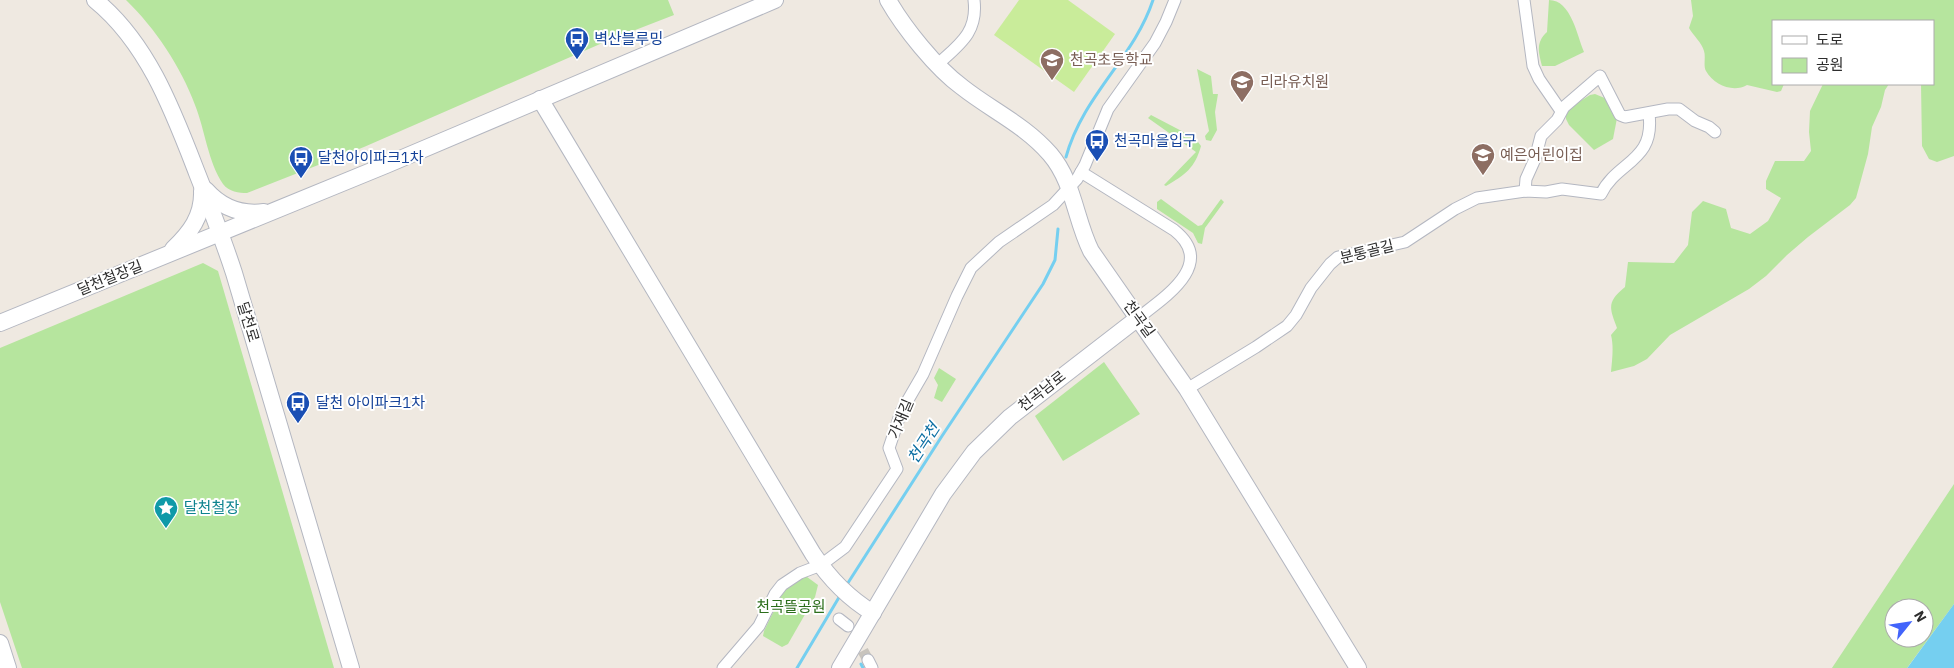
<svg xmlns="http://www.w3.org/2000/svg" width="1954" height="668" viewBox="0 0 1954 668" font-family="'IBM Plex Sans','Noto Sans KR',sans-serif">
  <style>
    .green { fill: #b6e59e; fill-rule: evenodd }
    .pitch { fill: #c9ec9a }
    .water { fill: #75cff0 }
    .lines { fill: none; stroke-linecap: round; stroke-linejoin: round }
    .stream { stroke: #75cff0; stroke-width: 3 }
    .street-tunnel { stroke: #c8c4bd; stroke-width: 11; stroke-dasharray: 11 5.5; stroke-linecap: butt }
    .street-casing { stroke: #b4b7c1; stroke-width: 13 }
    .secondary-casing { stroke: #b4b7c1; stroke-width: 18 }
    .street { stroke: #fff; stroke-width: 11 }
    .secondary { stroke: #fff; stroke-width: 16 }
    .labels { text-anchor: middle; stroke-width: 4; stroke-linejoin: round; paint-order: stroke }
    .transit-label { font-size: 15px; fill: #164399; stroke: #fff; text-anchor: start }
    .education-label { font-size: 15px; fill: #785e54; stroke: #fff; text-anchor: start }
    .street-label { font-size: 15px; fill: #2e2e2e; stroke: #fff }
    .culture-label { font-size: 15px; fill: #0d838f; stroke: #fff; text-anchor: start }
    .park-label { font-size: 15px; fill: #2c6e1b; stroke: #fff }
    .water-label { font-size: 16px; font-style: italic; fill: #0d6fa3; stroke: #fff }
  </style>
  <rect width="100%" height="100%" fill="#efe9e1"/>
  <g class="green">
    <path d="M126 0H668L674 15 607 41 364 147 247 193C239 193 229 192 223 184 208 162 205 130 195 105 181 67 155 28 126 0Z"/>
    <path d="M1549 0C1571 0 1577 35 1584 52L1555 66H1542C1539 53 1535 43 1547 32Z"/>
    <path d="M1691 0H1954V156L1937 162 1929 159 1922 146 1921 84H1933V21H1773V84H1784L1781 91 1777 92 1747 85C1733 93 1714 85 1706 71 1703 66 1706 57 1704 51 1702 43 1693 35 1689 28L1693 16Z"/>
    <polygon points="1197,69 1211,76 1213,94 1218,94 1215,112 1217,130 1211,141 1206,140 1205,136 1209,131"/>
    <path d="M1823 84H1889L1885 90 1881 107 1872 127 1868 154 1856 198 1850 205 1808 237 1787 255 1766 276 1749 289 1670 335 1647 359 1634 366 1611 372C1612 360 1614 347 1611 335L1617 328C1609 307 1607 302 1625 287L1628 262 1674 263 1688 245 1692 212 1703 201 1726 209 1731 228 1750 234 1768 221 1781 198 1766 189V181L1775 161H1804L1811 151 1809 132 1810 111Z"/>
    <polygon points="1595,94 1607,99 1617,118 1613,139 1594,150 1569,125 1566,119 1566,110 1590,95"/>
    <path d="M1151 115 1195 138 1201 146C1195 168 1185 175 1166 186L1164 185 1196 152 1148 118Z"/>
    <polygon points="1161,199 1198,226 1202,225 1221,199 1224,202 1205,228 1202,244 1198,243 1193,233 1157,209 1157,202"/>
    <polygon points="203,263 218,271 334,668 22,668 0,602 0,348"/>
    <polygon points="1104,362 1140,414 1063,461 1035,416"/>
    <polygon points="939,368 956,379 942,402 934,398 938,385 934,378"/>
    <path d="M1954 484V604L1907 668H1832ZM1894 608H1924V638H1894Z"/>
    <polygon points="803,574 818,585 815,597 788,644 782,647 763,636 764,631 783,592"/>
  </g>
  <polygon class="pitch" points="1019,0 1068,0 1115,34 1074,92 994,35"/>
  <polygon class="water" points="1954,604 1954,668 1907,668 1908,667"/>
  <g class="lines">
    <g class="stream">
      <path d="M1066 157C1083 95 1134 58 1153 0"/>
      <polyline points="846,586 942,436 1043,284 1055,260 1058,229"/>
      <polyline points="861,664 863,668"/>
      <polyline points="797,668 841,594"/>
    </g>
    <polyline class="street-tunnel" points="855,636 868,660"/>
    <g class="street-casing">
      <g id="street">
        <polyline points="1524,0 1533,66 1539,79 1561,111"/>
        <path d="M938 64C960 44 978 32 974 0"/>
        <path d="M1081 172 1174 230C1217 264 1165 297 1138 318"/>
        <polyline points="1525,191 1526,179 1535,159 1541,136 1557,120 1564,107 1600,76 1620,115 1625,117 1668,109 1679,109 1695,121 1709,127 1715,132"/>
        <path d="M1187 389 1256 347 1287 326 1296 315 1311 288 1330 264 1338 257 1405 242 1455 209 1477 198 1525 191 1546 192 1562 189 1601 194C1617 161 1655 162 1649 114"/>
        <polyline points="839,619 848,626"/>
        <polyline points="868,660 872,668"/>
        <polyline points="723,668 759,626 775,594 782,585 800,573 821,565 845,547 897,469 889,448 901,412 923,374 957,296 971,268 999,242 1053,205 1077,179 1085,165 1108,109 1155,43 1166,22 1175,0"/>
      </g>
    </g>
    <g class="secondary-casing">
      <g id="secondary">
        <path d="M95 0C148 43 173 111 197 173 210 206 223 239 234 273L351 668"/>
        <path d="M888 0C904 28 936 68 962 87 991 110 1025 125 1050 154 1074 182 1075 219 1091 251L1187 389 1358 668"/>
        <path d="M540 99 813 554C829 578 848 598 873 613"/>
        <path d="M206 190C221 207 241 215 264 212"/>
        <path d="M173 249C190 233 203 216 202 191"/>
        <polyline points="0,323 386,165 775,0"/>
        <polyline points="0,643 8,668"/>
        <polyline points="840,668 943,494 974,452 1010,417 1138,318"/>
      </g>
    </g>
    <use href="#street" class="street"/>
    <use href="#secondary" class="secondary"/>
  </g>
  <defs>
    <g id="bus-pin" transform="scale(1.25)"><path d="M0 17L-7.5 6A9.5 9.5 0 1 1 7.5 6Z" fill="#1a4fb4" stroke="#fff"/><path d="M-5-6H5V4H4V6H2V4H-2V6H-4V4H-5ZM-3.5-4V0h7V-4ZM-3.5 1.2v1.5H-2V1.2ZM2 1.2v1.5H3.5V1.2Z" fill="#fff"/></g>
    <g id="school-pin" transform="scale(1.25)"><path d="M0 17L-7.5 6A9.5 9.5 0 1 1 7.5 6Z" fill="#8d6e63" stroke="#fff"/><path d="M0-5L7-2L0 1L-7-2ZM-4 1L0 2.5L4 1V4Q0 6-4 4Z" fill="#fff"/></g>
    <g id="sight-pin" transform="scale(1.25)"><path d="M0 17L-7.5 6A9.5 9.5 0 1 1 7.5 6Z" fill="#0f9aa8" stroke="#fff"/><path d="M0-6L1.8-2.2L6-1.7L2.9 1.2L3.7 5.4L0 3.3L-3.7 5.4L-2.9 1.2L-6-1.7L-1.8-2.2Z" fill="#fff"/></g>
  </defs>
  <g fill-rule="evenodd">
    <use href="#bus-pin" x="577" y="39"/>
    <use href="#school-pin" x="1052" y="60"/>
    <use href="#school-pin" x="1242" y="82"/>
    <use href="#bus-pin" x="1097" y="141"/>
    <use href="#school-pin" x="1483" y="155"/>
    <use href="#bus-pin" x="301" y="158"/>
    <use href="#bus-pin" x="298" y="403"/>
    <use href="#sight-pin" x="166" y="508"/>
  </g>
  <g class="labels">
    <g class="transit-label">
      <text x="594" y="44">벽산블루밍</text>
      <text x="1114" y="146">천곡마을입구</text>
      <text x="318" y="163">달천아이파크1차</text>
      <text x="316" y="408">달천 아이파크1차</text>
    </g>
    <g class="education-label">
      <text x="1070" y="65">천곡초등학교</text>
      <text x="1260" y="87">리라유치원</text>
      <text x="1500" y="160">예은어린이집</text>
    </g>
    <g class="street-label">
      <text transform="translate(1367 252) rotate(-14)" y="5">분통골길</text>
      <text transform="translate(110 278) rotate(-22)" y="5">달천철장길</text>
      <text transform="translate(1139 319) rotate(54)" y="5">천곡길</text>
      <text transform="translate(248 322) rotate(73)" y="5">달천로</text>
      <text transform="translate(1042 391) rotate(-38)" y="5">천곡남로</text>
      <text transform="translate(901 419) rotate(-67)" y="5">가재길</text>
    </g>
    <g class="culture-label">
      <text x="184" y="513">달천철장</text>
    </g>
    <g class="park-label">
      <text x="791" y="612">천곡뜰공원</text>
    </g>
    <g class="water-label">
      <text transform="translate(923 443) rotate(-57)" y="6">천곡천</text>
    </g>
  </g>
  <rect x="1772" y="20" width="162" height="65" fill="#ffffff" stroke="#ababab"/>
  <rect x="1782" y="36" width="25" height="8" fill="#ffffff" stroke="#ababab"/>
  <text x="1816" y="45" font-size="15" fill="#2e2e2e">도로</text>
  <rect x="1782" y="58" width="25" height="15" fill="#b6e59e" stroke="#ababab"/>
  <text x="1816" y="70" font-size="15" fill="#2e2e2e">공원</text>
  <g transform="translate(1909 623) rotate(60)"><circle r="24" fill="#ffffff" stroke="#ababab"/>
  <path d="M0-4L9 19L0 12L-9 19Z" fill="#4264fb"/>
  <text y="-8" font-size="14" font-weight="bold" text-anchor="middle" fill="#2e2e2e">N</text>
  </g>
</svg>
